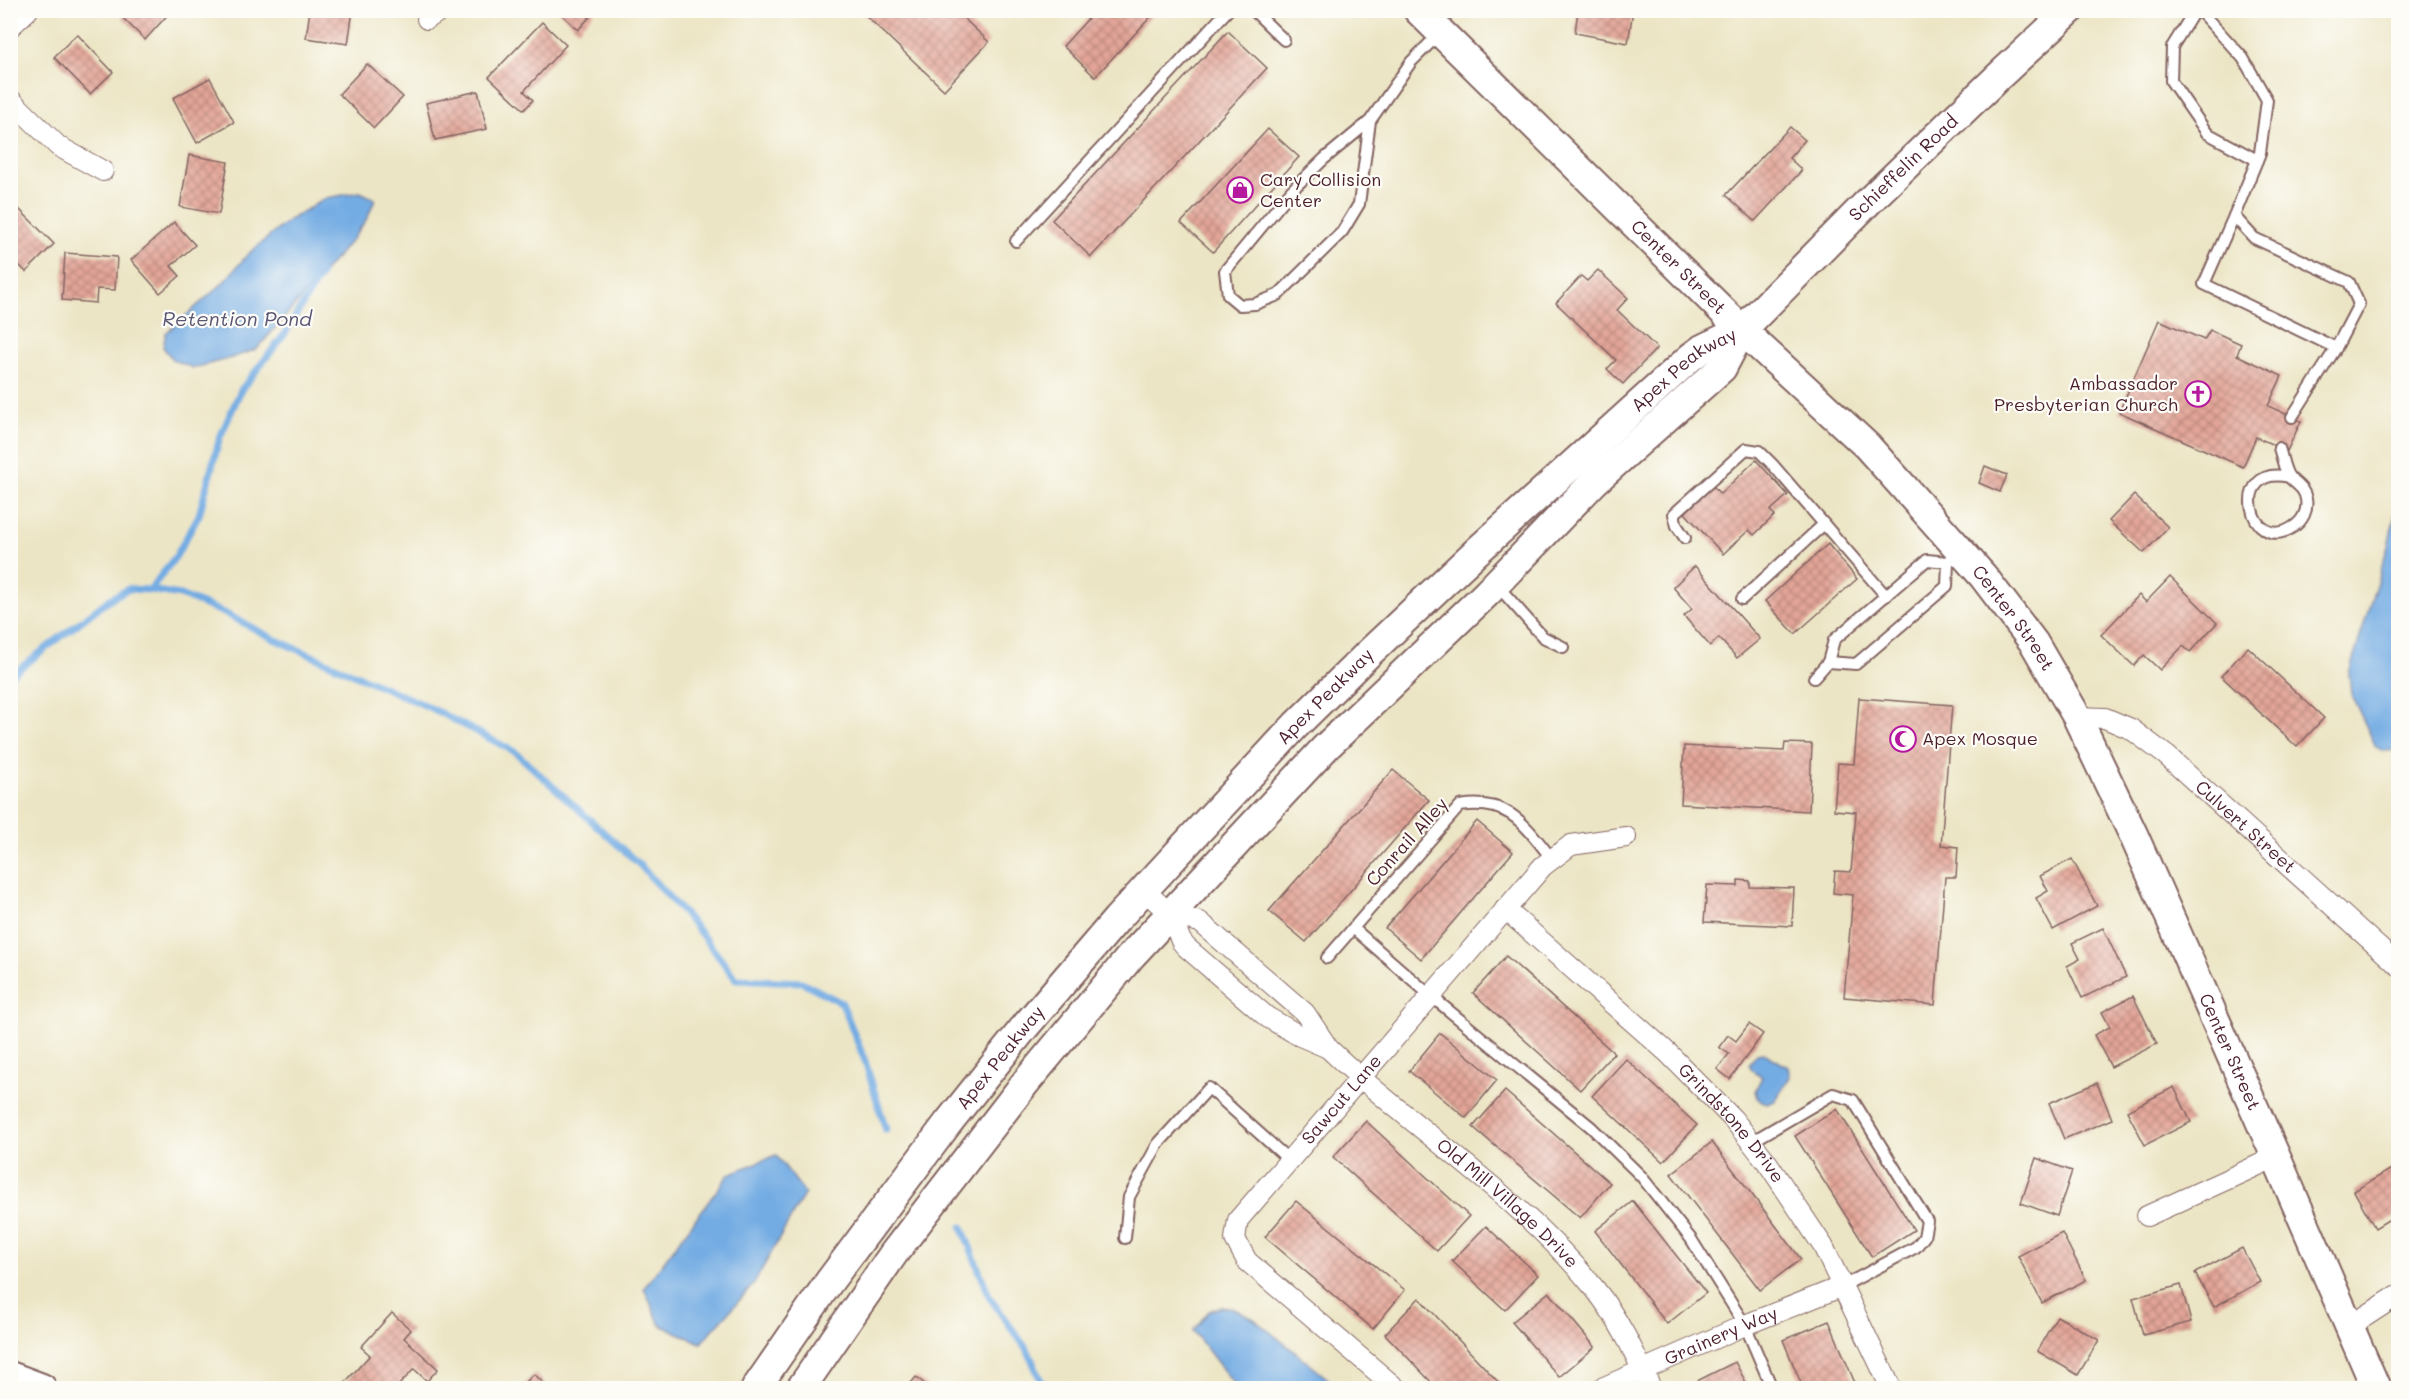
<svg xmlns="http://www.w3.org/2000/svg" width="2409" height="1399" viewBox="0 0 2409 1399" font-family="Mali,sans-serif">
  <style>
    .water { fill: #73ace3; stroke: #5e6687; stroke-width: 1.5 }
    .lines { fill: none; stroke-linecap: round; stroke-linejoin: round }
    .stream { stroke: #73ace3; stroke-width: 7 }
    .building { fill: url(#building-cross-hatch) }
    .lane-casing { stroke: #836461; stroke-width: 14 }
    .street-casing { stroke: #836461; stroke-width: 22 }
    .secondary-casing { stroke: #836461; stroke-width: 32 }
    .lane { stroke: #fff; stroke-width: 10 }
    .street { stroke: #fff; stroke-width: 20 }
    .secondary { stroke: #fff; stroke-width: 28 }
    .labels { text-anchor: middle; stroke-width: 4.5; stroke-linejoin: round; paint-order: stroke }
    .street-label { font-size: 18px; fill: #4a1f2b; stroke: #fdfcf7 }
    .poi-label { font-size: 18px; fill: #4a1f2b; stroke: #fdfcf7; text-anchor: start }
    .water-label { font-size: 20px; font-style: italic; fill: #5a5775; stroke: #fdfcf7 }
  </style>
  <defs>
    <pattern id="building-cross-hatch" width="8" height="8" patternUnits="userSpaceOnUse" patternTransform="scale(1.5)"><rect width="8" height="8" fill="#e3a598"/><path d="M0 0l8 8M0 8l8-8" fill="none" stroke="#ba867c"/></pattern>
  </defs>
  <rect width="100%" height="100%" fill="#fdfcf7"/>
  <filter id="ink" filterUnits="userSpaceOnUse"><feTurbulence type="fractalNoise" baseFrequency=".0167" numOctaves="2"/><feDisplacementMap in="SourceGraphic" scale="12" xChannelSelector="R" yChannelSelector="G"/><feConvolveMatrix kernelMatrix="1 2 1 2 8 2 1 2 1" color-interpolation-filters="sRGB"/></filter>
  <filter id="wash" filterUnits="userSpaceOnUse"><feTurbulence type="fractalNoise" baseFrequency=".008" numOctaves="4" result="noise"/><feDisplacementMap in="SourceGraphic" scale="24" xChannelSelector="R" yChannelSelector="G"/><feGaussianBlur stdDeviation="1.35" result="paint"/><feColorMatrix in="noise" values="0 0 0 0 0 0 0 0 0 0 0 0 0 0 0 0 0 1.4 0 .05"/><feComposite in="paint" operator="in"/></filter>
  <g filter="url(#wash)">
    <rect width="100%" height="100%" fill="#ece5c5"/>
    <g class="water">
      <polygon points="360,192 375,199 368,217 354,237 257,349 228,359 193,368 173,360 163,347 166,333 223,283 248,254 289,220 326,198"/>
      <polygon points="2398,502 2398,750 2384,751 2376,747 2351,694 2349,673 2388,546"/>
      <polygon points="1764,1053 1788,1067 1790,1077 1775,1101 1767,1104 1757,1098 1755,1091 1762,1077 1752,1069 1749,1064 1757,1054"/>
      <polygon points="776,1155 805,1193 753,1285 701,1343 660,1325 644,1288 729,1174"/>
      <polygon points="1221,1307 1235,1309 1254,1319 1339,1388 1237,1388 1193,1331 1209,1311"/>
    </g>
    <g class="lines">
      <g class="stream">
        <polyline points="150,590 176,556 199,515 220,437 241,390 284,335 321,274"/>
        <polyline points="10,676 110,599 128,589 150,590 180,595 224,613 274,639 431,708 515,752 640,865 695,926 736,979 802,982 842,1003 865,1061 886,1130"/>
        <polyline points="962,1227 990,1298 1028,1351 1044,1388"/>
      </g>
    </g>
    <g id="blocks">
      <g class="building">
        <polygon points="128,10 172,10 145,40 122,17"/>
        <polygon points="310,10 353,10 348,44 306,38"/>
        <polygon points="557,10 596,10 578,30"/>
        <polygon points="860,10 955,10 989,42 944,90"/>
        <polygon points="1096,10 1157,10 1095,77 1063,46"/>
        <polygon points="1578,10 1633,10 1628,43 1575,33"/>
        <polygon points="542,22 566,45 524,91 533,100 524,110 489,77"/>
        <polygon points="1228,31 1267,68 1091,257 1052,220"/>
        <polygon points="77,34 113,72 90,94 54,57"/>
        <polygon points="367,64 403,97 374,128 339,94"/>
        <polygon points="210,78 234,122 197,143 173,98"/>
        <polygon points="478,91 487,129 435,140 426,103"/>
        <polygon points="1790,127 1805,140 1789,158 1802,170 1755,221 1726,195"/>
        <polygon points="1268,129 1299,157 1213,252 1181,223"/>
        <polygon points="189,155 228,162 219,214 180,207"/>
        <polygon points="13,203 54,244 26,272 10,256 10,206"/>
        <polygon points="174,222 195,245 171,266 180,276 160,293 131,260"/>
        <polygon points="65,253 117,257 115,290 97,289 96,303 62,300"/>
        <polygon points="1598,270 1628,298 1617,310 1657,348 1623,384 1607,369 1616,360 1556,303 1581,276 1587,281"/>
        <polygon points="2159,320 2204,340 2210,330 2241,344 2237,355 2282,376 2268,406 2301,421 2287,451 2256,437 2243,467 2119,412"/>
        <polygon points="1756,460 1788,495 1770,511 1775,515 1754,535 1749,530 1723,554 1685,513 1713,486 1720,494"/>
        <polygon points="1985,466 2007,475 2000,492 1979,483"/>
        <polygon points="2134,495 2168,527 2144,553 2109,521"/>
        <polygon points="1828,544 1857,579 1795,634 1765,601"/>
        <polygon points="1695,566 1760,639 1737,658 1719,638 1710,646 1684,616 1692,609 1673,587"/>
        <polygon points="2170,577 2217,623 2190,652 2183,646 2160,670 2144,655 2134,666 2101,635 2139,595 2146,602"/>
        <polygon points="2248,647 2324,718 2297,747 2221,676"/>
        <polygon points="1859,698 1952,705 1941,845 1958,847 1956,877 1945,877 1935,1005 1844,997 1853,895 1833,893 1835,871 1851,872 1856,812 1834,810 1838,763 1854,764"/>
        <polygon points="1785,743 1812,744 1809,811 1681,804 1684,746 1784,751"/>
        <polygon points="1393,770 1429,800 1306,942 1269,911"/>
        <polygon points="1477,821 1513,852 1421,959 1385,928"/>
        <polygon points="2072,859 2097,906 2053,930 2036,898 2048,891 2040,876"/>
        <polygon points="1738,880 1750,881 1750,887 1794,888 1792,926 1704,922 1707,885 1738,886"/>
        <polygon points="2103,928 2126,977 2082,998 2067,966 2080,959 2072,943"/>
        <polygon points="1506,956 1614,1053 1580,1090 1473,993"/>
        <polygon points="2133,996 2157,1044 2111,1067 2094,1035 2110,1027 2102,1012"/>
        <polygon points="1749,1024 1763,1034 1730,1079 1717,1069 1729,1054 1719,1047 1728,1035 1736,1041"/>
        <polygon points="1440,1033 1497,1080 1466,1118 1409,1071"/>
        <polygon points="1626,1059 1697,1125 1663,1162 1592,1096"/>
        <polygon points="2097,1083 2112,1119 2064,1139 2049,1103"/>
        <polygon points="2174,1087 2191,1122 2145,1145 2127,1111"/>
        <polygon points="1505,1091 1610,1183 1580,1218 1473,1127"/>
        <polygon points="1837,1109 1914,1230 1872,1257 1795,1136"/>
        <polygon points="1366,1121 1469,1216 1437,1251 1333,1157"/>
        <polygon points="1712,1142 1801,1259 1760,1290 1671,1174"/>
        <polygon points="2036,1158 2072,1171 2057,1216 2021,1203"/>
        <polygon points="2398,1165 2398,1214 2375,1228 2354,1191"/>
        <polygon points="1296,1201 1405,1290 1373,1329 1265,1237"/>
        <polygon points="1633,1201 1706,1293 1667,1324 1595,1231"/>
        <polygon points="1486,1226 1538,1275 1505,1310 1452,1261"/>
        <polygon points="2062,1233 2086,1280 2042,1303 2018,1256"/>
        <polygon points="2242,1248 2260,1282 2214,1307 2195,1273"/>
        <polygon points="2181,1285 2191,1322 2143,1335 2133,1298"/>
        <polygon points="1549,1292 1595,1347 1559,1377 1512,1322"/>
        <polygon points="1419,1298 1503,1387 1501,1388 1437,1388 1385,1334"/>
        <polygon points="392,1313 411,1330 404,1338 438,1369 427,1381 414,1369 396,1388 340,1388 370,1355 361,1347"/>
        <polygon points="2057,1316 2099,1340 2078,1375 2037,1351"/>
        <polygon points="1829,1321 1857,1388 1803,1388 1783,1340"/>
        <polygon points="1735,1362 1749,1388 1691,1388 1689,1385"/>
        <polygon points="534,1374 549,1388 520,1388"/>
        <polygon points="916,1377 930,1388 907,1388"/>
      </g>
    </g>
  </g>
  <g filter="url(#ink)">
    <use href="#blocks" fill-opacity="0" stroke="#836461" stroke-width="1.5"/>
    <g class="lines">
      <g class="lane-casing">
        <g id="lane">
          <polyline points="1253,10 1284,40"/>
          <polyline points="2195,10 2172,47 2171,81 2207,133 2257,160"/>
          <polyline points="2199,10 2243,58 2267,100 2260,153 2234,216 2254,238 2349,282 2359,304 2336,348 2292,417"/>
          <polyline points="1370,121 1359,204 1342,232 1278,295 1255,304 1240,305 1228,295 1225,271 1292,190 1324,159 1370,121 1411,62 1440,33"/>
          <polyline points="2234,216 2204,284 2336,348"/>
          <polyline points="1016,241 1228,10"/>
          <path d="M2279 448C2282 456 2284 472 2290 478 2297 485 2304 488 2306 499 2308 510 2303 521 2293 527 2249 556 2228 463 2289 477"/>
          <polyline points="1685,538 1677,526 1674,514 1746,449 1759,451 1773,465 1886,596"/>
          <polyline points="1948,562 1947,586 1856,664 1828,662 1834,640 1927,560 1948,562 1961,551"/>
          <polyline points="1496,584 1543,637 1563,647"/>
          <polyline points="1742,599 1824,524"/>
          <polyline points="1814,678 1828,662"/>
          <polyline points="1353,928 1431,996 1591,1127 1641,1176 1691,1239 1745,1325 1772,1388"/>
          <path d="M1327 958 1460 806C1509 798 1524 824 1552 859"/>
          <polyline points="1751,1142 1833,1094 1853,1100 1927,1221 1924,1237 1916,1247 1843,1286"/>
          <polyline points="1125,1238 1129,1197 1158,1144 1209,1088 1289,1160"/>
        </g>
      </g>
      <g class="street-casing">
        <g id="street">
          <polyline points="427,19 441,10"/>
          <polyline points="10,27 28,10"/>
          <polyline points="10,99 58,146 103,171"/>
          <path id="s1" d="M2077 717 2105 718 2131 729 2167 756 2398 965"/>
          <polyline points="1144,890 1171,915 1181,941 1186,947 1267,1017 1300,1036 1328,1048"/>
          <path id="s2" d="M1505 909 1668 1053 1733 1119 1767 1162 1823 1246 1891 1388"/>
          <path id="s3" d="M1171 915 1200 922 1305 1013 1328 1048 1344 1063C1427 1138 1524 1201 1595 1289 1619 1319 1635 1354 1651 1388"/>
          <polyline points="2147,1216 2276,1157"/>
          <polyline points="2349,1327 2398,1295"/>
          <path id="s4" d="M1396 1388 1247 1261 1235 1239 1238 1220 1543 866 1571 845 1626 837"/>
          <path id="s5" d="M1602 1388 1745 1325 1843 1286"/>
        </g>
      </g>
      <g class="secondary-casing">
        <g id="secondary">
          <path id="s6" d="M1418 10 1742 330 1867 446 1983 576 2034 643 2077 717 2133 834 2276 1157 2376 1388"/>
          <polyline points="10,1376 42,1388"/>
          <path id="s7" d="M756 1388 829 1282 948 1123 1023 1029 1117 919 1296 725 1369 653 1475 553 1691 357 1702 349 1742 330"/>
          <path id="s8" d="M801 1388 894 1253 1026 1082 1131 956 1325 748 1487 593 1595 481 1722 368 1742 330 1869 201 1998 77 2070 10"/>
        </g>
      </g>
      <use href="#lane" class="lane"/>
      <use href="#street" class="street"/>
      <use href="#secondary" class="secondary"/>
    </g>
  </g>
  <defs>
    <g id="shop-ring" transform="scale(1.35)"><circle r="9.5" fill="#fdfcf7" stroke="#b5179e" stroke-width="1.5"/><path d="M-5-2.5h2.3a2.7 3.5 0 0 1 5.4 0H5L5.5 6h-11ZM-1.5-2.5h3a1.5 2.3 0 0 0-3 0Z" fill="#b5179e"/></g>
    <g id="church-ring" transform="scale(1.35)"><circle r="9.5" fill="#fdfcf7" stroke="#b5179e" stroke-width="1.5"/><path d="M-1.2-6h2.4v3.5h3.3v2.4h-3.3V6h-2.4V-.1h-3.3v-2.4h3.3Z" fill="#b5179e"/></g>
    <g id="mosque-ring" transform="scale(1.35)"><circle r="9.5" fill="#fdfcf7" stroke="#b5179e" stroke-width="1.5"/><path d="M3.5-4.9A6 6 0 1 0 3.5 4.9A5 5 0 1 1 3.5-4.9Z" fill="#b5179e"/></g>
  </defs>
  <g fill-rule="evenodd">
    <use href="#shop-ring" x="1240" y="190"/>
    <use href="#church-ring" x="2198" y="394"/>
    <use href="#mosque-ring" x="1903" y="739"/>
  </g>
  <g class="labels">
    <g class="street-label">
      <text dy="6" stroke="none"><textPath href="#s8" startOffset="1650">Schieffelin Road</textPath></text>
      <text dy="6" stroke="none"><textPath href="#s6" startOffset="366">Center Street</textPath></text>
      <text dy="6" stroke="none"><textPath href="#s7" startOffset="1383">Apex Peakway</textPath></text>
      <text dy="6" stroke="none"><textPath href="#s6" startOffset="852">Center Street</textPath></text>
      <text dy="6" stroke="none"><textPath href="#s7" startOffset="897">Apex Peakway</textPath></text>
      <text dy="6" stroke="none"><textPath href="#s1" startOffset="207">Culvert Street</textPath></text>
      <text transform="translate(1407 842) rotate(-48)" y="6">Conrail Alley</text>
      <text dy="6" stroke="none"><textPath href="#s6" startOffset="1338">Center Street</textPath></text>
      <text dy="6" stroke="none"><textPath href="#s7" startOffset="411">Apex Peakway</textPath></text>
      <text dy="6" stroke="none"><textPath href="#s4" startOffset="399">Sawcut Lane</textPath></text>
      <text dy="6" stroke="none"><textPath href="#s2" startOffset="312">Grindstone Drive</textPath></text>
      <text dy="6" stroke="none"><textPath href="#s3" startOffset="448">Old Mill Village Drive</textPath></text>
      <text dy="6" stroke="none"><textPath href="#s5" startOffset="130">Grainery Way</textPath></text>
    </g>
    <g class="poi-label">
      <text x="1260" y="186">Cary Collision<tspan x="1260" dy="21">Center</tspan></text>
      <text x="2178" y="390" text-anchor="end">Ambassador<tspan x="2178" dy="21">Presbyterian Church</tspan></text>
      <text x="1922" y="745">Apex Mosque</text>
    </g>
    <g class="water-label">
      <text x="237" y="326">Retention Pond</text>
    </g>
  </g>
  <rect width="2409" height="1399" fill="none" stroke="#fdfcf7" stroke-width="36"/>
</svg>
